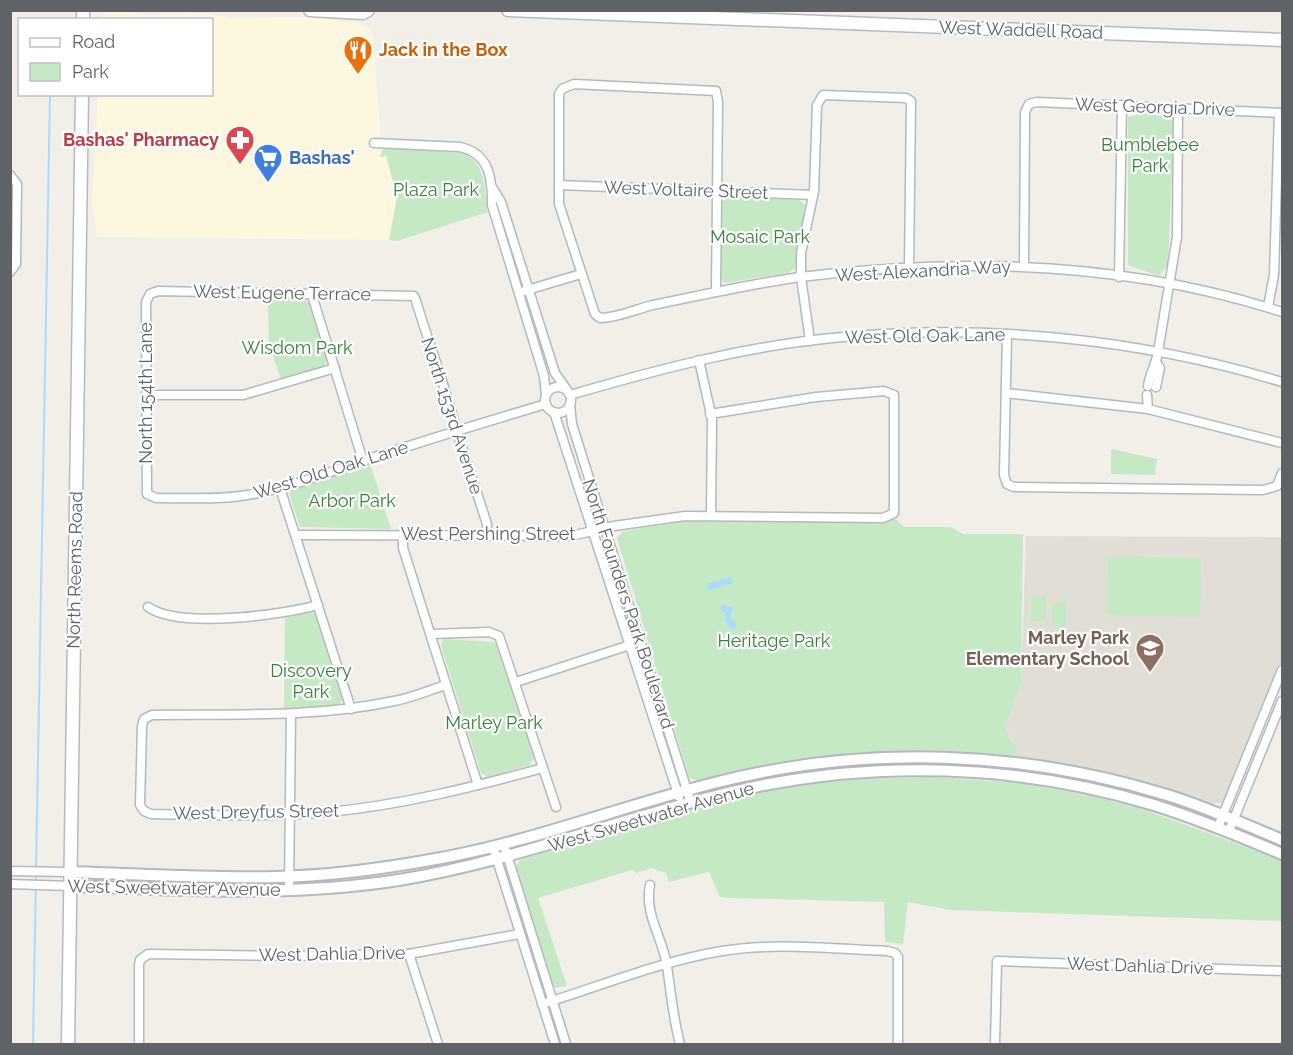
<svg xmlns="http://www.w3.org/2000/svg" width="1293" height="1055" viewBox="0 0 1293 1055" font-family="Raleway,sans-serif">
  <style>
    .commercial { fill: #fef7e0 }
    .education { fill: #e1ded6 }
    .green { fill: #c5e8c5 }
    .water { fill: #aadaff }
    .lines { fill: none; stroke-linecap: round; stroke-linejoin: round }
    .stream { stroke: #aadaff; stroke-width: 2 }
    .minor-casing { stroke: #b5b8bc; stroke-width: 11 }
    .tertiary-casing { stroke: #b5b8bc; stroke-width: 14 }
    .secondary-casing { stroke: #b6babf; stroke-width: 15 }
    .minor { stroke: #fff; stroke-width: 8 }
    .tertiary { stroke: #fff; stroke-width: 10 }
    .secondary { stroke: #fff; stroke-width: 12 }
    .labels { text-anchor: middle; stroke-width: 4.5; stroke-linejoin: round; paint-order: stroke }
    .street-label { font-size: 18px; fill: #5f6368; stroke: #fff }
    .food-label { font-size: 18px; font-weight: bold; fill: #c56008; stroke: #fff; text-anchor: start }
    .health-label { font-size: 18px; font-weight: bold; fill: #be3a42; stroke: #fff; text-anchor: end }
    .park-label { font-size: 18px; fill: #348238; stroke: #fff }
    .shop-label { font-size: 18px; font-weight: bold; fill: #366cbe; stroke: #fff; text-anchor: start }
    .education-label { font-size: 18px; font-weight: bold; fill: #785e54; stroke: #fff; text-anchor: end }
  </style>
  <rect width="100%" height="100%" fill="#f1efe8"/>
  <polygon class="commercial" points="116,10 145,15 203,13 230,18 300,17 361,23 369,28 373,35 380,128 380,156 386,155 397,198 389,240 97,237 92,199 98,95 212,94 212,20 100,19 106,11"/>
  <polygon class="education" points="1026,536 1282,537 1282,661 1225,798 1221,803 1207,803 1152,784 1093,770 1013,758 1014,743 1005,727 1021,684"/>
  <g class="green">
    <polygon points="1144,113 1174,118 1168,265 1159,276 1128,265 1128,117"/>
    <path d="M384 148 464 153C488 166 483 189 488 212L397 241 389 240 397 197 386 156 380 157Z"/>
    <polygon points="727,197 799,200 805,205 795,268 788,273 725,283 721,279 722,202"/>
    <polygon points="268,297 305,299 309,303 327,359 325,366 281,380 269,343"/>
    <polygon points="1111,449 1157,459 1155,475 1111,474"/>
    <polygon points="370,464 391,529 300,527 289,493 292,489"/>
    <path d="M895 518 904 527H951L963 534H1023L1021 684 1005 727 1017 750 1013 758C907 742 802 755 698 781L689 777 617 538 623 531 693 520 883 522Z"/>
    <polygon points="1108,556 1201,558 1200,617 1107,615"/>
    <rect x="1031" y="596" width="15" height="25"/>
    <polygon points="1066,602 1066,628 1052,628 1052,603"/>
    <polygon points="311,612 317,615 343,699 339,705 284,709 285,618"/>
    <polygon points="443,639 495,642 534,757 530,765 487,777 481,773 441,646"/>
    <path d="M934 777 1022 783 1093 796 1142 809 1282 860V921L951 910 908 902 903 944 885 942 884 902 730 898 720 897 709 872 669 882 666 873 651 868 637 873 632 870 538 898 567 986 554 988 517 877 516 866 520 860C590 839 659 816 730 798 796 782 866 778 934 777Z"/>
  </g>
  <g class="water">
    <polygon points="731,577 733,583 708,590 707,584"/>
    <polygon points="723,604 733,608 730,617 736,624 735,629 730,628 725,619 726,613 720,609"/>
  </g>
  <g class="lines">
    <g class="stream">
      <polyline points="36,869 50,94"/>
      <polyline points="33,1044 36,874"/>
    </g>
    <g class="minor-casing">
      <g id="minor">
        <path d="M374 143 460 147C490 154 492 178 492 205L544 376 546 395"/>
        <polyline points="10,175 17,184 16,264 10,272"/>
        <polyline points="559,185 813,195"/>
        <polyline points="492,187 501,202 555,373 567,390"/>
        <polyline points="1024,266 1025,112 1029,104 1037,102 1282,113"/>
        <polyline points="1119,277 1122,105"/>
        <polyline points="524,291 581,274"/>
        <path d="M716 292 718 102 716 91 574 84 562 89 559 94V204L595 314 600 318C618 318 636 309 653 305 702 295 751 284 800 277 961 257 1128 262 1282 312"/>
        <polyline points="312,295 363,461"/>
        <polyline points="1268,307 1274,275 1279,113"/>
        <polyline points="1007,334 1004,475 1007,484 1014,487 1263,490 1277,486 1282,473"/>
        <polyline points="810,341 801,277 801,253 814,191 817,105 823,95 906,98 911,101 909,268"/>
        <polyline points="699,360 712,419 711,516"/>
        <path d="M1148 386C1150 372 1156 365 1158 352L1177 237 1178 108"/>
        <polyline points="1156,387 1160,368 1156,362"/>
        <circle cx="558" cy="400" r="13"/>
        <polyline points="1006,393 1148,409 1282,443"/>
        <polyline points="146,395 243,395 335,368"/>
        <path d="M570 395C656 370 742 347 832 338 982 323 1138 338 1282 382"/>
        <polyline points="1147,395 1148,409"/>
        <polyline points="570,405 572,424 691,803"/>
        <polyline points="554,412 679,797"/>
        <polyline points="280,488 351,709"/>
        <polyline points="403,534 403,548 478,785"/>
        <polyline points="296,535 571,536 614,526 685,516 883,518 894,513 894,395 884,391 816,397 710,414"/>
        <path d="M487 536V524L457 432C446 388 429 344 416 301L414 296 158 291 150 294 146 302 147 494 156 498C186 498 217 500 247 495 287 489 324 474 362 461 423 441 485 422 546 404"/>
        <path d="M148 607C179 629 282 615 318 605"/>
        <polyline points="431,634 489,632 499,636 556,807"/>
        <polyline points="516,682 633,644"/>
        <path d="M446 685C429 690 412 698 394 701 314 718 233 714 152 715L144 719 142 726 140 805 144 811 151 814C210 815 270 817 329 812 402 805 473 787 543 768"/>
        <polyline points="1218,827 1282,670"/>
        <polyline points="1229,831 1282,701"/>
        <polyline points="504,845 566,1044"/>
        <polyline points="493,847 555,1044"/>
        <polyline points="10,871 70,872"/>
        <polyline points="10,884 70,886"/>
        <path d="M650 885C644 915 663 938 667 966 671 993 673 1018 680 1044"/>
        <polyline points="289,890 291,714"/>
        <polyline points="409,954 438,1044"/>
        <path d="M542 1004C601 986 661 961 722 951 775 942 834 949 887 951L895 953 898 957V1044"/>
        <polyline points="139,1044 139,965 140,960 148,954 285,956 409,954 519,934"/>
        <polyline points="995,1044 997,961 1282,971"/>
      </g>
    </g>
    <g class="tertiary-casing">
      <g id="tertiary">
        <path d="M70 872C139 874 207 879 276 877 327 876 380 869 430 860 529 843 621 806 718 782 866 745 1021 750 1167 795 1206 807 1244 824 1282 840"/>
        <path d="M70 886C179 890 291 897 399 880 515 861 623 817 736 791 873 759 1020 764 1154 805 1198 819 1240 836 1282 854"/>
      </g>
    </g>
    <g class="secondary-casing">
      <g id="secondary">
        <polyline points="310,10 363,13 368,10"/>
        <polyline points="508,10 1282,40"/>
        <polyline points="83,20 83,10"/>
        <polyline points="68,1044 82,94"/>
      </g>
    </g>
    <use href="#minor" class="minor"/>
    <use href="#tertiary" class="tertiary"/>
    <use href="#secondary" class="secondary"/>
  </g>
  <defs>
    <g id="restaurant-pin" transform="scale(1.5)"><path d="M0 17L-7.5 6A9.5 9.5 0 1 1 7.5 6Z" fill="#e8710a" stroke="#fff"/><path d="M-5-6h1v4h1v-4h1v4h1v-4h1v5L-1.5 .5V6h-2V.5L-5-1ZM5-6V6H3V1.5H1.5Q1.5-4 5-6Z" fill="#fff"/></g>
    <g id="pharmacy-pin" transform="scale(1.5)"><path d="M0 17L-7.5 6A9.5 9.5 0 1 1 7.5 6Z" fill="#e0444e" stroke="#fff"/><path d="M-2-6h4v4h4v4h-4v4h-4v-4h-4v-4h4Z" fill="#fff"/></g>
    <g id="supermarket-pin" transform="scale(1.5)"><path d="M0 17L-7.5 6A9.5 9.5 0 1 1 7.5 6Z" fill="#3f7fe0" stroke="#fff"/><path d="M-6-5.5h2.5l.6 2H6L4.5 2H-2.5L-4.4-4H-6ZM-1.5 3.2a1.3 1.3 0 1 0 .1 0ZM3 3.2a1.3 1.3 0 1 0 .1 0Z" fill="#fff"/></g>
    <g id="school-pin" transform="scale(1.5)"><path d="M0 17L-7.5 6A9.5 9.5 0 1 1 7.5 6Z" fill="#8d6e63" stroke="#fff"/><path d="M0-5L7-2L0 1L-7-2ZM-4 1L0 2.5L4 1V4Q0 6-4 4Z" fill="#fff"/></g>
  </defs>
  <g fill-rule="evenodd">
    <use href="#restaurant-pin" x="358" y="50"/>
    <use href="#pharmacy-pin" x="240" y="140"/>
    <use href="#supermarket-pin" x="268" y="158"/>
    <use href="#school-pin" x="1150" y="648"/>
  </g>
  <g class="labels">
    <g class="street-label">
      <text transform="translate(1021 30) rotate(2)" y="6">West Waddell Road</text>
      <text transform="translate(1155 107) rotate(2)" y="6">West Georgia Drive</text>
      <text transform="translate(686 190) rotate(2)" y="6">West Voltaire Street</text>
      <text transform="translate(923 271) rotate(-3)" y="6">West Alexandria Way</text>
      <text transform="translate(282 293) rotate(1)" y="6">West Eugene Terrace</text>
      <text transform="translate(925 336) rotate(-1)" y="6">West Old Oak Lane</text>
      <text transform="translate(146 393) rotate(-90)" y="6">North 154th Lane</text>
      <text transform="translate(452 416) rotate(72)" y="6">North 153rd Avenue</text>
      <text transform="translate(331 470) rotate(-17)" y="6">West Old Oak Lane</text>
      <text x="488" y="540">West Pershing Street</text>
      <text transform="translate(75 570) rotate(-89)" y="6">North Reems Road</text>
      <text transform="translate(628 604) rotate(72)" y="6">North Founders Park Boulevard</text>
      <text transform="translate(256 812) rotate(-1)" y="6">West Dreyfus Street</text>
      <text transform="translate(651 817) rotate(-16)" y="6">West Sweetwater Avenue</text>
      <text transform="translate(174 888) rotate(1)" y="6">West Sweetwater Avenue</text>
      <text transform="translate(332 954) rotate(-1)" y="6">West Dahlia Drive</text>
      <text transform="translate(1140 966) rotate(2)" y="6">West Dahlia Drive</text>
    </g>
    <g class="food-label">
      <text x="379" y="56">Jack in the Box</text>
    </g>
    <g class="health-label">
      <text x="219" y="146">Bashas' Pharmacy</text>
    </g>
    <g class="park-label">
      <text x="1150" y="151">Bumblebee<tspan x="1150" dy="21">Park</tspan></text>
      <text x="436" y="196">Plaza Park</text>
      <text x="760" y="243">Mosaic Park</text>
      <text x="297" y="354">Wisdom Park</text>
      <text x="352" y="507">Arbor Park</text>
      <text x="774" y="647">Heritage Park</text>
      <text x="311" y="677">Discovery<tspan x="311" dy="21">Park</tspan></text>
      <text x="494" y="729">Marley Park</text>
    </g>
    <g class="shop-label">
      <text x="289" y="164">Bashas'</text>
    </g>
    <g class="education-label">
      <text x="1129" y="644">Marley Park<tspan x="1129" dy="21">Elementary School</tspan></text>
    </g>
  </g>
  <rect width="1293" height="1055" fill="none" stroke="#5f6368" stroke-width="24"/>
  <rect x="18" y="18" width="195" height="78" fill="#ffffff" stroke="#bfc1c3" stroke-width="1.5"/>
  <rect x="30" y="38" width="30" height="9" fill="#ffffff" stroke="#bfc1c3" stroke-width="1.5"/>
  <text x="72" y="48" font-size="18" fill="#5f6368">Road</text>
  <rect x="30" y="63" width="30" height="18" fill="#c5e8c5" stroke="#bfc1c3" stroke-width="1.5"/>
  <text x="72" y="78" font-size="18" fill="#5f6368">Park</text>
</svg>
